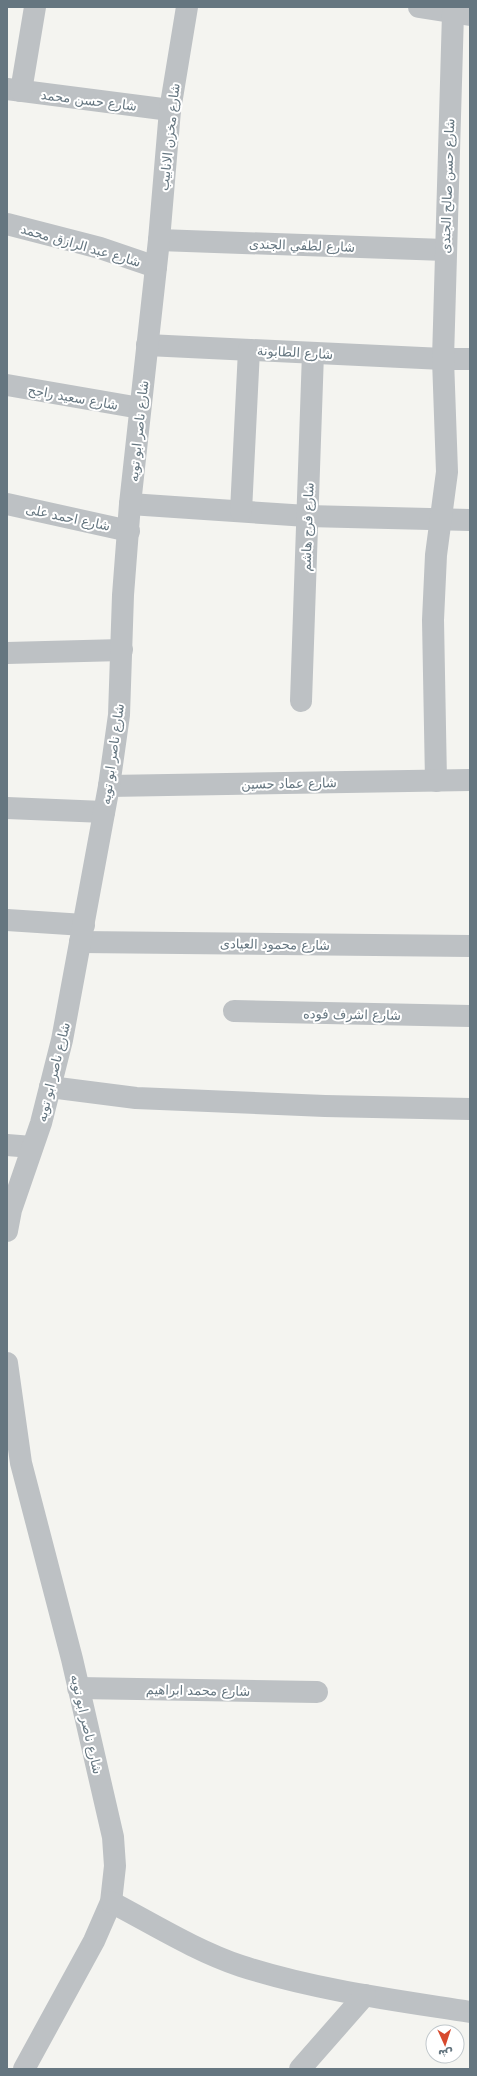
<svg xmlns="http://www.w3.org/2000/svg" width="477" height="2076" viewBox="0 0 477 2076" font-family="'DejaVu Sans',Vazirmatn,sans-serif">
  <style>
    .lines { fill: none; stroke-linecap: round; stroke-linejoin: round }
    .minor { stroke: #bdc1c4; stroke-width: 22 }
    .labels { text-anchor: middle; stroke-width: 4; stroke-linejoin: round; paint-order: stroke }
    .street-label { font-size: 13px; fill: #657680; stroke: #fff }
  </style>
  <rect width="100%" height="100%" fill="#f4f4f0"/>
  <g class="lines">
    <g class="minor">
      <polyline points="419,7 470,15"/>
      <polyline points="7,89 170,110"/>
      <polyline points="21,91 35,7"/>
      <polyline points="7,224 100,248 156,267"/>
      <polyline points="159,240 445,250"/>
      <polyline points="147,345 443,359 470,359"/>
      <polyline points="7,385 140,408"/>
      <polyline points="7,504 129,531"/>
      <polyline points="130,504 307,516 470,520"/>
      <polyline points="241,511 249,350"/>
      <polyline points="7,653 122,650"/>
      <polyline points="301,701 313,353"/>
      <polyline points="436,781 433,620 436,555 447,472 443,359 453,13"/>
      <polyline points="109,786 470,780"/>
      <polyline points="7,808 104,812"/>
      <polyline points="7,920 84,925"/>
      <polyline points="80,942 470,946"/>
      <polyline points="234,1011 470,1016"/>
      <polyline points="50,1087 136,1098 325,1106 470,1109"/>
      <polyline points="7,1145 32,1147"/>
      <polyline points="7,1231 11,1210 41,1123 62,1040 109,786 119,715 123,595 130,504 159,240 170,110 187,7"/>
      <polyline points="7,1363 21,1463 72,1659 113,1837 115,1866 111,1902 94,1941 24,2069"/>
      <polyline points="78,1688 317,1692"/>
      <path d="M111 1902C153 1924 196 1951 241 1966 315 1990 394 2000 470 2012"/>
      <polyline points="300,2069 365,1995"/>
    </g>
  </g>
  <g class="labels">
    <g class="street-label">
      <text transform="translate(89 100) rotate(7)" y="5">شارع حسن محمد</text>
      <text transform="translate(169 137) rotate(-84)" y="5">شارع مخزن الانابيب</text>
      <text transform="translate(447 186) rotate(-88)" y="5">شارع حسن صالح الجندى</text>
      <text transform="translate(81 245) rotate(16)" y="5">شارع عبد الرازق محمد</text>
      <text transform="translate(302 245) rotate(2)" y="5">شارع لطفي الجندى</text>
      <text transform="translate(295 352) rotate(3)" y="5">شارع الطابونة</text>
      <text transform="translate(73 397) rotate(10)" y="5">شارع سعيد راجح</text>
      <text transform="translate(138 431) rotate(-84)" y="5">شارع ناصر ابو تويه</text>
      <text transform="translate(68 517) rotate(12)" y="5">شارع احمد على</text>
      <text transform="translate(307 527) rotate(-88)" y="5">شارع فرج هاشم</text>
      <text transform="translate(112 754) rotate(-82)" y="5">شارع ناصر ابو تويه</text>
      <text transform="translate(289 783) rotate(-1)" y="5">شارع عماد حسين</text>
      <text transform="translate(275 944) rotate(1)" y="5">شارع محمود العيادى</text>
      <text transform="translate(352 1014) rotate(1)" y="5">شارع اشرف فوده</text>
      <text transform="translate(53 1072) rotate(-76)" y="5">شارع ناصر ابو تويه</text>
      <text transform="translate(198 1690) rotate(1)" y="5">شارع محمد ابراهيم</text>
      <text transform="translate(87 1724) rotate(77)" y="5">شارع ناصر ابو تويه</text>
    </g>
  </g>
  <rect width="477" height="2076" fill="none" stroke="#657680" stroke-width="16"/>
  <g transform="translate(445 2044) rotate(177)"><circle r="19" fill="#ffffff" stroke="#c1c8cc"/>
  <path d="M0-3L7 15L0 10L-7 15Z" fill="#d7492d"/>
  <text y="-6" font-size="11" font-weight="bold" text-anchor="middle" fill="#657680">ش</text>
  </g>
</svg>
